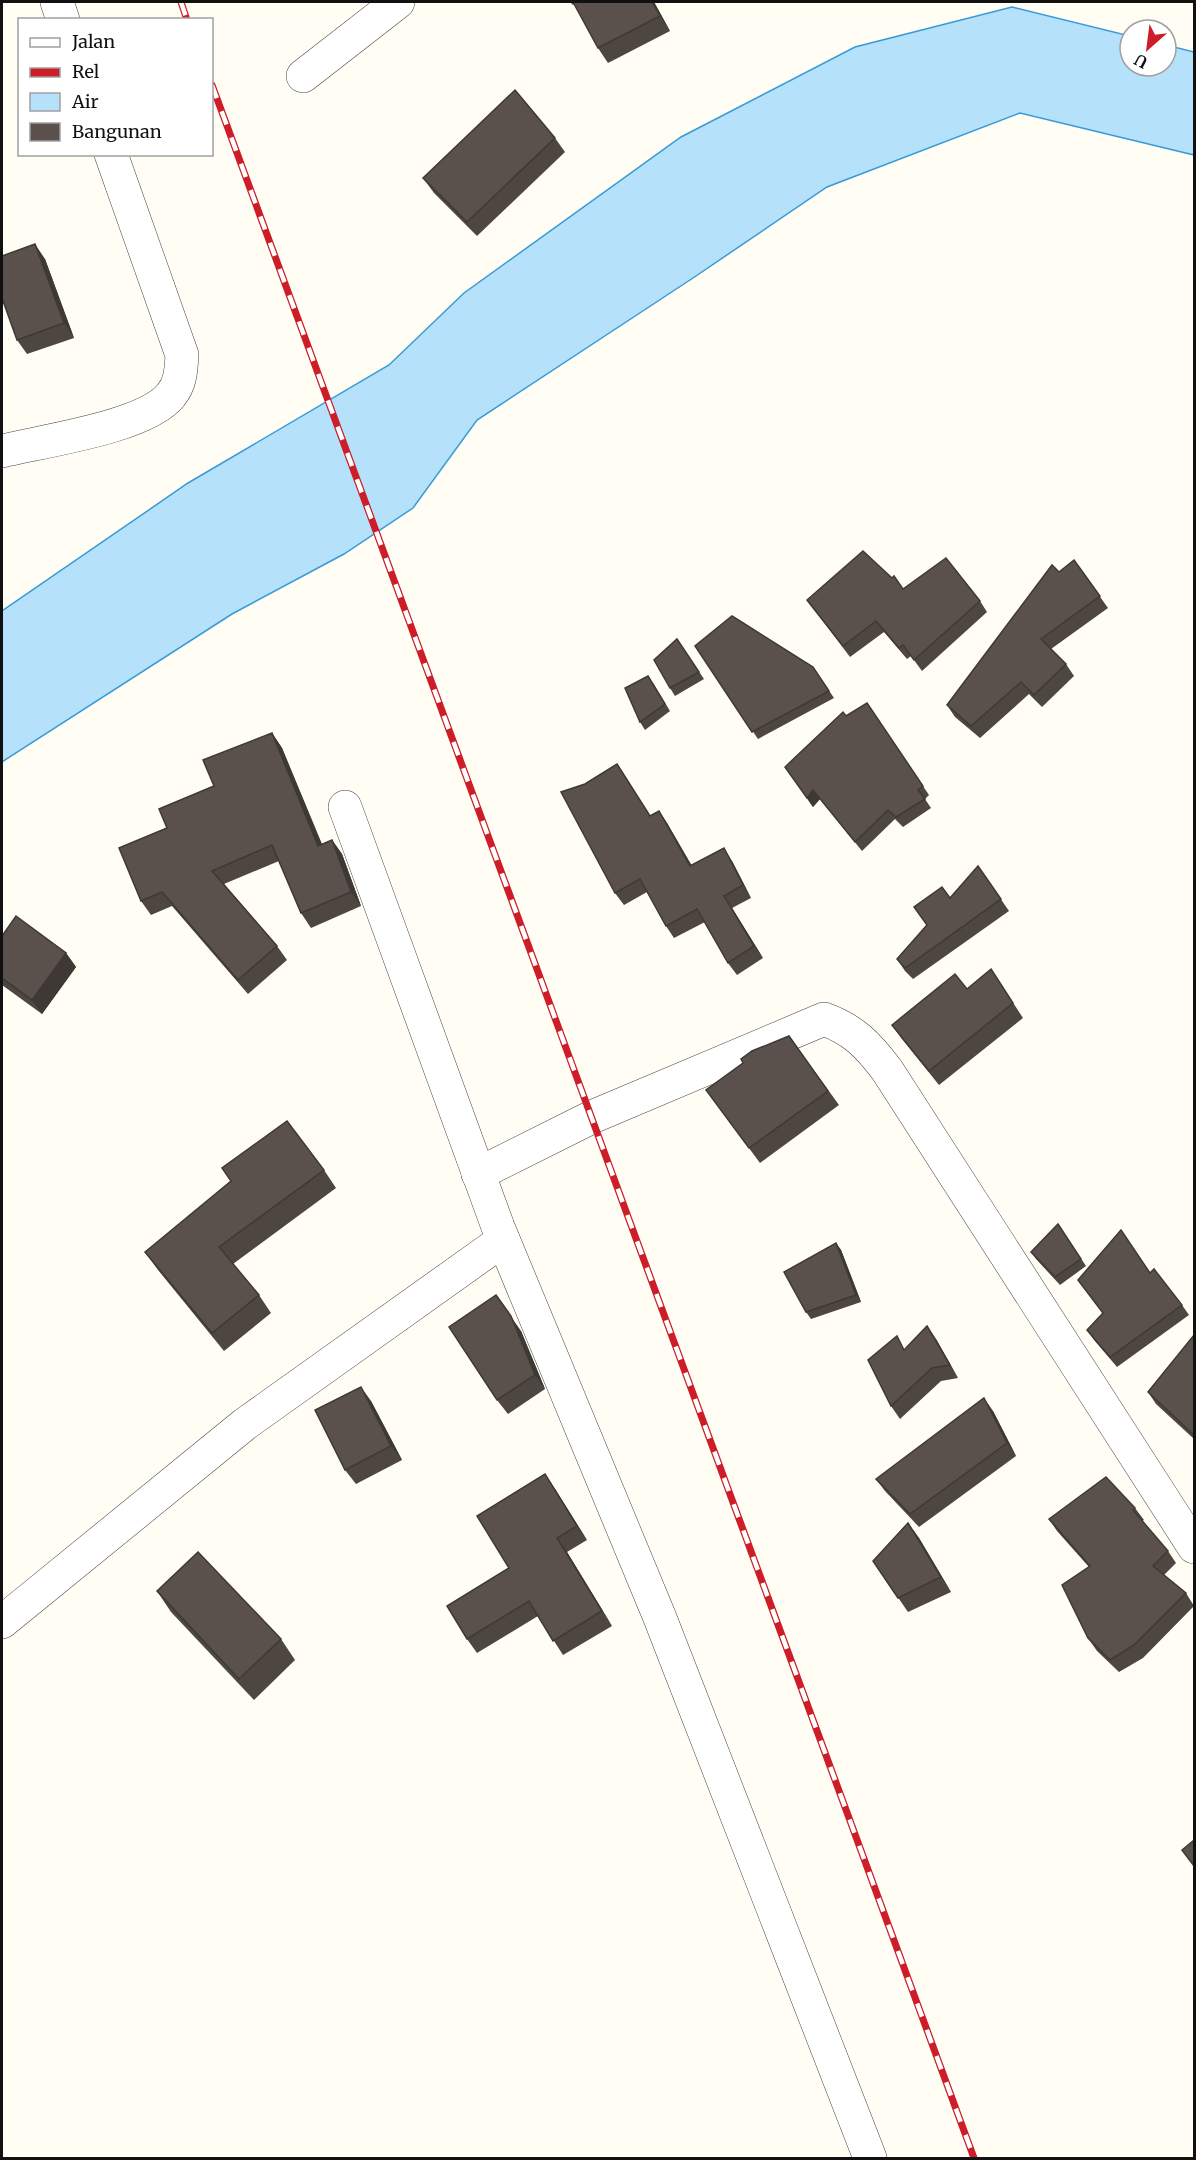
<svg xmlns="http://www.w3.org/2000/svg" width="1196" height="2160" viewBox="0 0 1196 2160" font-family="Merriweather,serif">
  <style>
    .water { fill: #b5e2fa; stroke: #379ad7; stroke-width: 1.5 }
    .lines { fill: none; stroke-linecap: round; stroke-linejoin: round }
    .minor-casing { stroke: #444; stroke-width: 34 }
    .minor { stroke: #fff; stroke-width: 33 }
    .rail-casing { stroke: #cc1d29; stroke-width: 7 }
    .rail { stroke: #fff; stroke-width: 4.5; stroke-dasharray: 14; stroke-linecap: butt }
    .wall { fill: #4d4641 }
    .shaded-wall { fill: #3f3935 }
    .building { fill: #5a514c; stroke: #3f3935; stroke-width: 1.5 }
  </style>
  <rect width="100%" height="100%" fill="#fffdf4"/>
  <polygon class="water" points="1012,7 1130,36 1130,66 1166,66 1166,45 1194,52 1194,155 1020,113 827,187 693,278 477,420 413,508 344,554 232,614 2,762 2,611 188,483 389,365 464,293 681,137 855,47"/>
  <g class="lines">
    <g class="minor-casing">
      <g id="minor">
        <polyline points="57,2 63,20"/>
        <polyline points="303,76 398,2"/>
        <path d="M2 451C43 441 146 427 171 395 181 383 181 369 182 355L111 154"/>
        <polyline points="345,807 498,1227 660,1618 870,2158"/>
        <path d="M478 1174 592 1117 824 1019C854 1030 868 1045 887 1070L1194 1547"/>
        <polyline points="2,1622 245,1424 503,1240"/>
      </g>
    </g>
    <use href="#minor" class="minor"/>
    <g class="rail-casing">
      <g id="rail">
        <polyline points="181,2 187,20"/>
        <polyline points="212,85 974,2158"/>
      </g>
    </g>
    <use href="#rail" class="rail"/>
  </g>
  <g class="wall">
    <polygon points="570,2 654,2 670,31 608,63 598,48 575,4 573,5"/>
    <polygon points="555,138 565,152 477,236 434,193 423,178"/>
    <polygon points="45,259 74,338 27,354 17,340"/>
    <polygon points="1074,560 1108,608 1051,649 1066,664 1074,676 1042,707 1029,694 980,738 955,717 947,705 1059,572"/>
    <polygon points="903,589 980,601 987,612 922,671 911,656 907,659 884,632 850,657 807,600"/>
    <polygon points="677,639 704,679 675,696 670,688"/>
    <polygon points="695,646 813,667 834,698 758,739"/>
    <polygon points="653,683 670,711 645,730 640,722"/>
    <polygon points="867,703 929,795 925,799 931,808 903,827 895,819 862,851 820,799 813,807 785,767 846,716"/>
    <polygon points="272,733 282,748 322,844 332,840 342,854 361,906 311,928 301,913 279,861 224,884 277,946 287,960 248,994 172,906 151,915 141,901 214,786"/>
    <polygon points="617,764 650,816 659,811 667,823 691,865 732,861 751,898 732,908 763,958 737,975 728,963 705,922 674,938 666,926 647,892 624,905 615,893 585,784"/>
    <polygon points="978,866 1009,911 913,979 905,971 897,959"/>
    <polygon points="2,936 66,953 76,967 42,1014 2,985"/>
    <polygon points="991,969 1023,1018 939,1085 902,1039 892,1025 967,989"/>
    <polygon points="789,1036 839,1105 760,1163 706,1090"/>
    <polygon points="324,1170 336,1188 233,1264 259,1295 271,1313 224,1351 158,1270 145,1252"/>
    <polygon points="1058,1224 1086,1266 1060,1285 1036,1259 1031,1252"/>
    <polygon points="836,1243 841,1250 861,1302 811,1319 806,1312"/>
    <polygon points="1150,1273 1182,1305 1189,1315 1117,1367 1094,1340 1087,1330 1103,1313 1078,1280"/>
    <polygon points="521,1331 545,1389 508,1414 497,1400"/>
    <polygon points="1194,1335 1194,1439 1156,1404 1148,1392"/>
    <polygon points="936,1339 958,1378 941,1381 900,1419 891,1406 906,1348"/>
    <polygon points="371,1401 402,1460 356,1484 345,1470"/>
    <polygon points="993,1411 1016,1456 919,1527 885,1491 876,1479"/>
    <polygon points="555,1489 587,1540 567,1552 612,1626 563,1655 538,1616 477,1653 467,1639"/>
    <polygon points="1135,1508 1144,1520 1142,1521 1168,1551 1176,1563 1164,1575 1186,1593 1194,1606 1143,1658 1119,1672 1097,1651 1088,1638 1089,1567 1057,1531 1049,1519"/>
    <polygon points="908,1523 919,1538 951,1592 908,1612 873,1561"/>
    <polygon points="157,1591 281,1639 295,1660 254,1700 171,1612"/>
  </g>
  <g class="shaded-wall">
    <polygon points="652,2 654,2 670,31 660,16"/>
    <polygon points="35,244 45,259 74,338 64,323"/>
    <polygon points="272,733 282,748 328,860 318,846"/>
    <polygon points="813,790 820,799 813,807 807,798"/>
    <polygon points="659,811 667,823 699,878 690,866"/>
    <polygon points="332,840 342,854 361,906 351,892"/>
    <polygon points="724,848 732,861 751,898 743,885"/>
    <polygon points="724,896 732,908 763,958 754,946"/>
    <polygon points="66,953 76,967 42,1014 32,1000"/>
    <polygon points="836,1243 841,1250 861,1302 856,1295"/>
    <polygon points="496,1295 521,1331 545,1389 535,1375"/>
    <polygon points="927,1326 936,1339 958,1378 950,1365"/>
    <polygon points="361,1387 371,1401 402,1460 391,1446"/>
    <polygon points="984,1398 993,1411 1016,1456 1007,1443"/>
    <polygon points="545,1474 555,1489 587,1540 577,1526"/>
    <polygon points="908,1523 919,1538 951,1592 941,1577"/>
    <polygon points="557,1538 567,1552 612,1626 602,1611"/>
  </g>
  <g class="building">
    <polygon points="573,2 652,2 660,16 598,48"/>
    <polygon points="515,90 555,138 467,222 423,178"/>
    <polygon points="35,244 64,323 17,340 2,298 2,256"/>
    <polygon points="863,551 892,578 894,576 903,589 946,558 980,601 914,660 903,645 899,648 876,621 843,646 807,600"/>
    <polygon points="1074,560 1100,596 1041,639 1066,664 1034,695 1021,682 971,726 947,705 1052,565 1059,572"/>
    <polygon points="732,616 813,667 829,691 752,732 695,646"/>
    <polygon points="677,639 699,672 670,688 654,660"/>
    <polygon points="648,676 665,704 640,722 625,688"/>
    <polygon points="867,703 923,786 918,790 925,799 896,817 888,810 855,842 813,790 807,798 785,767 843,712 846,716"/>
    <polygon points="272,733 318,846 332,840 351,892 301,913 272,845 212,871 277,946 238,980 162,892 141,901 119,848 167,828 159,809 214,786 203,760"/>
    <polygon points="617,764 650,816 659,811 690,866 724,848 743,885 724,896 754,946 728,963 697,909 666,926 640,879 615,893 561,792 585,784"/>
    <polygon points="978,866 1001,899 905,968 897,959 927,925 914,907 942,887 950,898"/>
    <polygon points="16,916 66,953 32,1000 2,978 2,936"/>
    <polygon points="991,969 1013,1003 929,1071 892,1025 955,974 967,989"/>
    <polygon points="789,1036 828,1091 749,1148 706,1090 743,1063 741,1059 752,1051"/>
    <polygon points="287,1121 324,1170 219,1247 259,1295 212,1333 145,1252 231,1181 222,1168"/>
    <polygon points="1058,1224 1081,1259 1055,1277 1031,1252"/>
    <polygon points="1121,1230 1150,1273 1154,1269 1182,1305 1110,1357 1087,1330 1103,1313 1078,1280"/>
    <polygon points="836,1243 856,1295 806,1312 784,1272"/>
    <polygon points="496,1295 511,1316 535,1375 497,1400 449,1327"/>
    <polygon points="927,1326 950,1365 932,1368 891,1406 868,1360 897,1336 904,1350"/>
    <polygon points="1194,1335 1194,1435 1148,1392"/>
    <polygon points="361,1387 391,1446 345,1470 315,1410"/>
    <polygon points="984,1398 1007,1443 910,1514 876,1479"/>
    <polygon points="545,1474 577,1526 557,1538 602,1611 553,1641 529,1601 467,1639 447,1606 509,1568 477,1516"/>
    <polygon points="1106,1477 1135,1508 1133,1510 1168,1551 1153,1566 1186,1593 1134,1645 1110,1660 1088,1638 1062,1585 1090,1566 1049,1519"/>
    <polygon points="908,1523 941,1577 898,1598 873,1561"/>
    <polygon points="198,1552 281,1639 239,1679 157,1591"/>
    <polygon points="1194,1840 1194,1866 1182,1850"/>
  </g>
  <rect width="1196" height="2160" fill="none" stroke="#111111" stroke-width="6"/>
  <rect x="18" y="18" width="195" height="138" fill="#ffffff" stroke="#a0a0a0" stroke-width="1.5"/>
  <rect x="30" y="38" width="30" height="9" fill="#ffffff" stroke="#a0a0a0" stroke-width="1.5"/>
  <text x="72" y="48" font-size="18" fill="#111111">Jalan</text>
  <rect x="30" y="68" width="30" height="9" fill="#cc1d29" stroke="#a0a0a0" stroke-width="1.5"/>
  <text x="72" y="78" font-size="18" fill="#111111">Rel</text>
  <rect x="30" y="93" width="30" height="18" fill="#b5e2fa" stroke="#a0a0a0" stroke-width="1.5"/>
  <text x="72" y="108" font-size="18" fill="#111111">Air</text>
  <rect x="30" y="123" width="30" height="18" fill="#5a514c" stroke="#a0a0a0" stroke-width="1.5"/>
  <text x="72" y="138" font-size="18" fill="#111111">Bangunan</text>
  <g transform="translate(1148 48) rotate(208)"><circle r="28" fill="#ffffff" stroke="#a0a0a0" stroke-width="1.5"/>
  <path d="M0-4.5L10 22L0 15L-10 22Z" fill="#cc1d29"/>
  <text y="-9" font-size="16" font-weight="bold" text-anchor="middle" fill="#111111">U</text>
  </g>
</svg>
